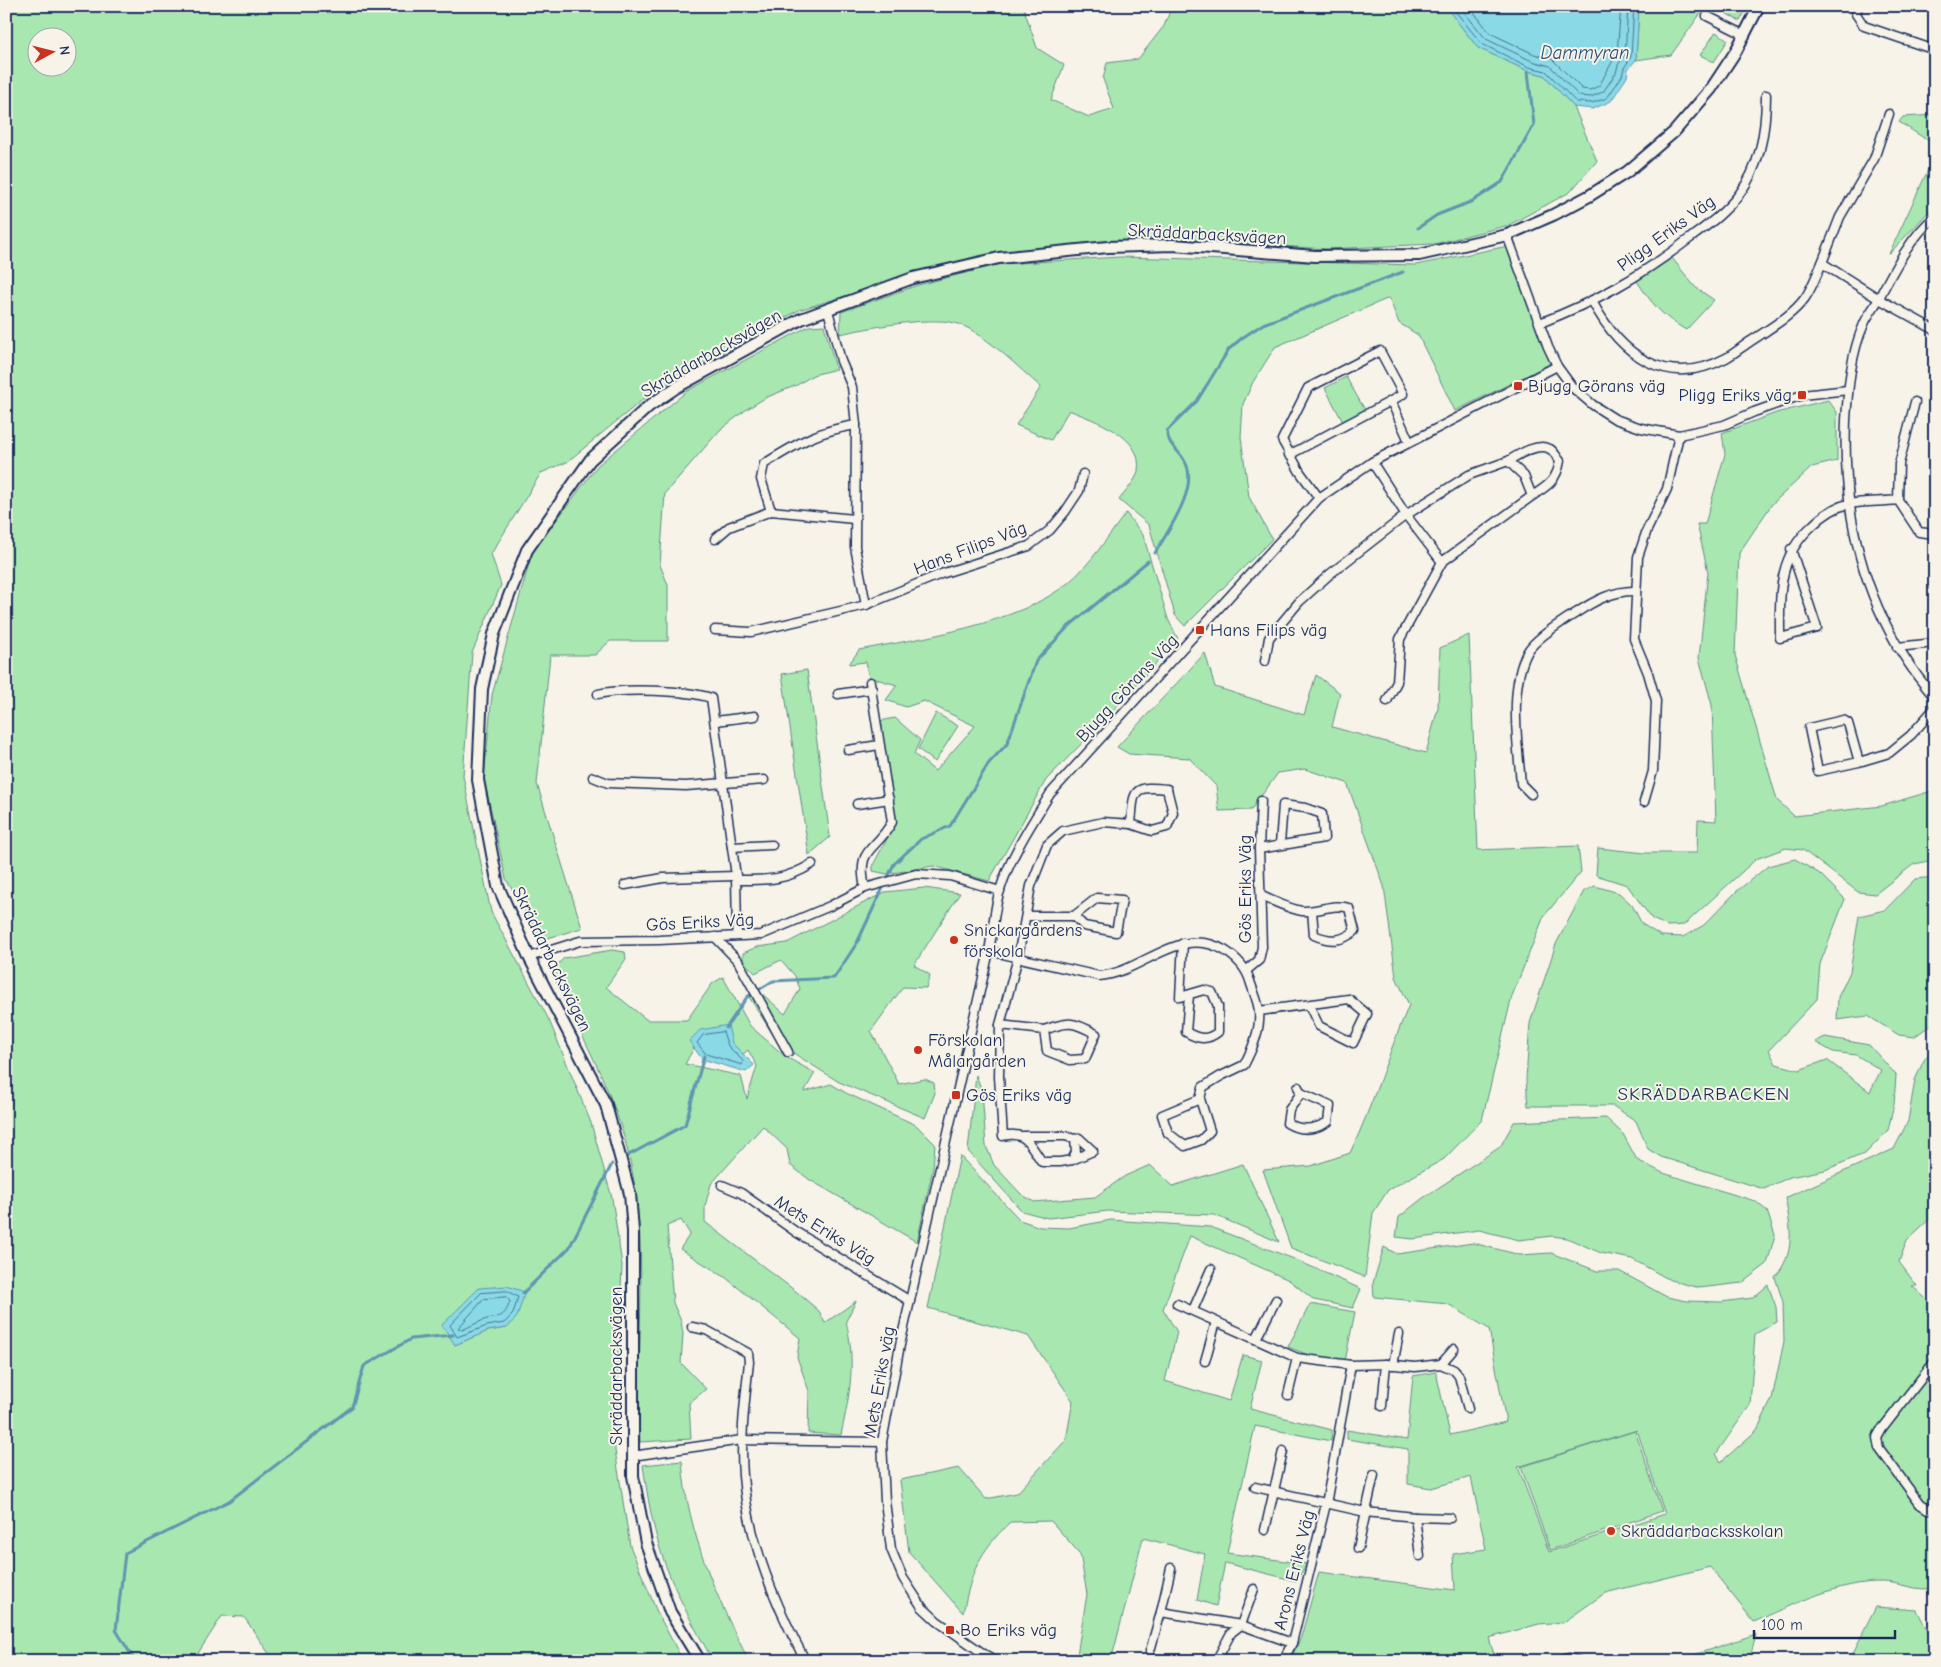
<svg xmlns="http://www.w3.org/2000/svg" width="1941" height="1667" viewBox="0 0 1941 1667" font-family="'Comic Neue',sans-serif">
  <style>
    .green { fill: #a8e8b0; stroke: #628c87; fill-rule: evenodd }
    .water { fill: #8ad9e6; stroke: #5e95b0 }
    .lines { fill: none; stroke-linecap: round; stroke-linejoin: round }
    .shore { stroke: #477394; stroke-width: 1 }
    .stream { stroke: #5e95b0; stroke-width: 3 }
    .street-casing { stroke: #1b2f5e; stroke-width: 11 }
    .secondary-casing { stroke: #1b2f5e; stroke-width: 14 }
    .street { stroke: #f7f3e8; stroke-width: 8 }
    .secondary { stroke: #f7f3e8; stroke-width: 10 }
    .poi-dot { fill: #c8321e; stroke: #f7f3e8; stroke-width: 2 }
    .labels { text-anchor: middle; stroke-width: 4; stroke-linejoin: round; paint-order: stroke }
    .street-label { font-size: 18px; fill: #1b2f5e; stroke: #f7f3e8 }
    .poi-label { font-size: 18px; fill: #1b2f5e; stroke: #f7f3e8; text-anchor: start }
    .water-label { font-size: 19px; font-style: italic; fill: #315179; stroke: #f7f3e8 }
    .neighbourhood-label { font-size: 19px; letter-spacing: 1px; fill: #1b2f5e; stroke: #f7f3e8 }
  </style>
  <rect width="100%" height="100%" fill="#f7f3e8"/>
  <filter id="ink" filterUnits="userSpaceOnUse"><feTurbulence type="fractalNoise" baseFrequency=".02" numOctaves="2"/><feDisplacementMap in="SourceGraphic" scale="10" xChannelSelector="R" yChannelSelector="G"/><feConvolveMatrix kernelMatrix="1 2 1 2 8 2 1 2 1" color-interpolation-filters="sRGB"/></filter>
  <g filter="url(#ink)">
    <g class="green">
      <path d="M6 6H1023L1037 48 1064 65 1051 100 1089 117 1114 109 1103 79 1107 63 1138 59 1164 26 1172 6H1445L1478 48 1528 71 1544 75 1574 107 1597 161 1570 192 1509 225 1434 244 1327 249 1161 239 977 256 799 310 652 392 567 462 541 473 491 554 501 585 472 653 463 776 491 912 549 1020 591 1123 612 1198 622 1265 615 1450 630 1546 657 1612 683 1661H274L244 1617 222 1616 193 1661H6ZM38 38H68V68H38ZM506 1328 488 1331 455 1345 451 1336Z"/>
      <polygon points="1639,6 1706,6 1671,55 1636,60"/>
      <polygon points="1733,6 1748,6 1740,21 1727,14"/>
      <polygon points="1716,32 1728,40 1714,62 1700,55"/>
      <polygon points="1935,115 1935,145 1899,122 1903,117"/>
      <polygon points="1935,155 1935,205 1889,254"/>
      <path d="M1508 246 1550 364 1455 411 1418 335 1399 323 1389 298 1275 347 1253 382 1243 404 1241 437 1249 497 1272 539 1185 626 1175 615 1149 525 1119 500C1124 493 1136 481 1138 471 1144 435 1094 421 1069 410L1051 440 1016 425 1041 387C1021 370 979 328 955 323 928 316 868 328 840 334L841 312 918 285 1001 264 1120 257 1416 265Z"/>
      <path d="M1672 258 1695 287 1714 300 1686 330C1663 317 1651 303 1637 281Z"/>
      <polygon points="824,325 836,369 813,375 797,385 765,398 747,409 720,430 665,493 660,565 668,585 668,641 610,641 595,655 550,655 537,784 582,928 541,940 506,879 484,778 492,695 532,553 598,465 687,391 809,326"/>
      <polygon points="1346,377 1365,410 1344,424 1325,388"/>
      <polygon points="1828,400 1837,412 1837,461 1812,467 1772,504 1739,553 1735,655 1777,800 1794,816 1882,806 1935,790 1935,860 1914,864 1875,894 1858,892 1803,850 1786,848 1756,859 1684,925 1668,926 1652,919 1627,885 1596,875 1598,848 1645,853 1697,853 1698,820 1716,821 1712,705 1699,658 1708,572 1697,524 1705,524 1725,454 1722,433 1776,413"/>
      <path d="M1126 513 1143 535 1168 619 1178 639 1093 732 1046 780 989 881 933 866 887 874 873 871V865L895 824 880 721 895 718 920 740 914 754 935 771 975 726 924 701 906 707 886 700 897 685 869 677 866 662 849 664 859 650C922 638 1018 624 1068 583 1091 564 1108 536 1126 513Z"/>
      <path d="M1469 635 1478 850 1578 846 1581 872 1544 916 1512 996 1482 1120 1444 1159 1388 1190 1373 1213 1365 1277 1291 1248 1263 1170 1311 1166 1350 1153C1373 1105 1388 1054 1409 1005L1396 977 1384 886 1347 783 1305 769 1278 773 1251 810 1219 811 1216 786 1189 758 1129 754 1117 747 1205 653 1215 687 1304 715 1316 675 1340 693 1332 727 1426 753 1438 708 1440 648Z"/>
      <polygon points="807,670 830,837 809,855 782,674"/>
      <polygon points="936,713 958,726 935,762 918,749"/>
      <polygon points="1795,859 1820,874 1845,899 1820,964 1817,999 1769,1050 1776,1064 1799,1070 1827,1060 1870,1092 1881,1070 1856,1055 1833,1052 1815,1042 1825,1037 1869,1045 1896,1075 1894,1104 1888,1130 1866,1153 1825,1170 1790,1177 1764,1189 1661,1157 1648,1149 1636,1121 1613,1106 1528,1106 1526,1079 1530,1023 1556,944 1584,891 1595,886 1619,893 1632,905 1642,924 1661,936 1683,937 1704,925 1737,891 1768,866"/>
      <polygon points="1935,877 1935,1022 1914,1037 1899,1035 1868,1016 1837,1020 1838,997 1850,972 1859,916 1885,910 1915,879"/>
      <polygon points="924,888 960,893 914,965 930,975 926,988 903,987 871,1031 899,1084 925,1079 934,1083 935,1093 925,1118 839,1082 779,1044 749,997 760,992 785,1014 800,989 795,976 781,960 755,973 743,961 743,953 757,947 787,943 885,892"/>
      <path d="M612 950 625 952 626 959 606 987 647 1020H687L712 984 723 977 750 1026 786 1057 815 1073 804 1092 831 1084 846 1093 916 1125 935 1144 933 1168 917 1242 810 1180 790 1165 787 1149 763 1126 711 1184 705 1206V1222L798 1293 819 1311 825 1323 856 1301 846 1321C856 1363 850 1393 841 1435L808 1433 809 1391 797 1357 800 1338 725 1277 680 1249 690 1234 681 1220 667 1226 673 1303 681 1321 683 1334 681 1363 706 1389 689 1403 691 1439 640 1442C635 1343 652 1241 626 1144 610 1084 577 1027 551 971L564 958ZM700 1037 741 1056 748 1050 757 1066 747 1099 741 1076 685 1064Z"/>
      <path d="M1935 1047V1214L1907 1240 1899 1262 1917 1286H1912L1935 1307V1588C1916 1592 1900 1582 1882 1582 1840 1581 1792 1605 1754 1622L1710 1567 1605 1593 1564 1622 1539 1624 1489 1638 1496 1661H1290L1301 1637 1319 1572 1455 1590 1453 1554 1486 1549 1471 1477 1431 1488 1408 1484V1449L1347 1439V1430L1407 1440 1413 1376 1436 1372 1450 1435 1506 1422 1489 1329 1448 1304 1374 1297 1373 1283 1384 1247 1397 1254 1473 1243 1520 1255 1551 1253 1597 1271H1619L1667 1297 1687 1301 1721 1302 1753 1298 1768 1285 1776 1307 1777 1322 1755 1334 1750 1405 1716 1454 1721 1462 1757 1430 1772 1399 1784 1341 1783 1302 1775 1277C1796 1253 1791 1227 1785 1198L1894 1149 1908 1121 1915 1080 1924 1060ZM1637 1430 1665 1514 1549 1552 1518 1467Z"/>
      <polygon points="976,1075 982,1091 986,1146 994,1165 1021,1194 1034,1202 1095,1197 1125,1176 1150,1165 1173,1186 1243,1164 1279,1242 1214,1215 1108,1211 1048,1218 1022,1211 968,1151"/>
      <polygon points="1606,1118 1623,1134 1637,1160 1663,1173 1755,1201 1767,1211 1775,1235 1767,1264 1742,1283 1699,1288 1670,1280 1632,1259 1601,1253 1567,1238 1552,1236 1519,1240 1479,1230 1413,1239 1396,1237 1399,1217 1423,1198 1500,1147 1514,1122"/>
      <path d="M960 1156 1020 1220 1040 1227 1069 1228 1111 1220 1210 1227 1294 1259 1361 1289 1353 1308 1314 1300 1289 1280 1190 1236 1163 1309 1177 1332 1165 1381 1229 1401 1243 1355 1262 1360 1250 1409 1332 1430 1331 1441 1255 1426 1227 1553 1307 1564 1296 1581 1225 1563 1216 1606 1197 1600 1205 1554 1143 1538 1111 1661H1076L1087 1594 1080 1554 1051 1521 1010 1522C978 1554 972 1570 963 1613L909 1552 900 1480 959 1468 986 1499 1017 1493 1066 1440 1073 1401 1028 1336 928 1308Z"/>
      <polygon points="1310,1304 1355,1312 1345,1361 1306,1354 1288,1347"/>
      <polygon points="1635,1431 1662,1511 1550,1550 1521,1467"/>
      <path d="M682 1461C687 1532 717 1599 749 1661H713C694 1626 673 1590 661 1552 652 1524 647 1494 643 1465Z"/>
      <polygon points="1876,1607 1917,1610 1935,1646 1935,1661 1849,1661"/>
      <polygon points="1756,1634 1750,1659 1676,1661"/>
    </g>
    <g class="water">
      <polygon points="1445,6 1639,6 1636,60 1628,69 1627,77 1611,101 1593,109 1574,107 1544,75 1528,71 1478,48"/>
      <polygon points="728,1025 732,1043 754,1065 746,1072 702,1059 689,1041 700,1030"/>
      <polygon points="507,1286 525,1292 517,1317 507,1328 488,1331 455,1345 442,1325 479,1288"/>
    </g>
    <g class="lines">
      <g class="shore">
        <polyline points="1451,6 1482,44 1529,67 1546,71 1576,102 1592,103 1607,98 1622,76 1624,68 1631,57 1634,6"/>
        <polyline points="1459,6 1486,39 1532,61 1550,66 1579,96 1591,97 1603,92 1616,73 1618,65 1625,55 1628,6"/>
        <polyline points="1469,6 1490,33 1534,54 1552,59 1582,89 1590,90 1599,86 1617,53 1621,6"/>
        <polygon points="723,1032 728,1046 743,1061 742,1065 706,1054 697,1043 703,1035"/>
        <polygon points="507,1291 518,1297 513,1314 504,1323 487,1326 457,1337 450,1325 481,1293"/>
        <path d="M506 1297 510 1301C504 1320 500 1315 484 1320 476 1323 469 1327 462 1330L458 1328 484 1299Z"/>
      </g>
      <g class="stream">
        <polyline points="1418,228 1437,215 1473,201 1502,182 1534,125 1528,71"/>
        <path d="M1155 553C1168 531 1201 485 1184 460 1176 446 1169 448 1167 431L1197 401 1229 349 1242 338 1263 324 1403 272"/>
        <polyline points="726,1028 747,997 773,981 834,978 857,943 894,864 921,839 950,826 989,763 1007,744 1036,661 1068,627 1148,561"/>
        <polyline points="627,1156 685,1125 704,1056"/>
        <polyline points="523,1293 569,1248 612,1164"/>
        <polyline points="135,1661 116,1630 125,1553 229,1501 352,1407 364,1366 411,1339 453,1335"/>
      </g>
      <g class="street-casing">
        <g id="street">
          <polyline points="1858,6 1856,14 1864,26 1935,50"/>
          <polyline points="1707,16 1745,35"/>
          <path d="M1935 217C1912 234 1892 273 1879 298 1875 307 1868 314 1864 324 1851 353 1848 388 1846 420 1842 523 1867 619 1935 698"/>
          <polyline points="1507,235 1548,347 1557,366 1573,388 1593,405 1615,419 1641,428 1679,435 1724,425 1754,412 1802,395 1848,390"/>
          <polyline points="1822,263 1840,217 1874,159 1889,114"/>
          <path d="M1592 301C1620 354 1666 390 1726 358 1735 353 1743 346 1751 341 1770 328 1792 316 1805 298 1812 288 1817 274 1822 263L1879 299 1935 330"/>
          <polyline points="828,310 841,361 852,387 856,425 855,547 866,605"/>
          <path d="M1540 323C1597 301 1641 276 1689 239 1708 225 1726 212 1740 193 1761 165 1766 129 1766 95"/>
          <polyline points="1289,455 1391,401"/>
          <polyline points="1372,462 1406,515 1442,562"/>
          <polyline points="1319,498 1300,472 1282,440 1308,388 1380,351 1403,394 1391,401 1409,441"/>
          <polyline points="1898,500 1899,464 1915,402"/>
          <polyline points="771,511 854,519"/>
          <path d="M715 539 729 527 771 511 761 479 764 464C797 444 816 431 856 425"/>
          <path d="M1791 549 1817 628 1780 638C1780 593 1777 557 1813 525 1823 515 1834 507 1849 504 1865 501 1882 502 1898 500L1919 532 1935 534"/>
          <polyline points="715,630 751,632 866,605 941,574 1029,546 1050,530 1065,512 1079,491 1083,474"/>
          <polyline points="1897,647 1935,643"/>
          <path d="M1265 661 1269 638 1299 602 1330 574 1406 515 1469 475 1508 461 1524 476 1532 496C1548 486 1557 480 1560 461 1557 458 1554 451 1550 449 1538 442 1518 455 1508 461"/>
          <path d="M598 694C623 688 687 690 711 698L736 876 737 935"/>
          <polyline points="838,694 872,689"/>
          <polyline points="1387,701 1397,682 1400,639 1442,562 1532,496"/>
          <polyline points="716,721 755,716"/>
          <polyline points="848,750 879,745"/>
          <polyline points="1859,762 1818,771 1809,728 1843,720 1848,723 1859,762 1889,753 1911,735 1935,708"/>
          <polyline points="593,777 608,783 686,786 764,780"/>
          <path d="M1531 794 1521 784C1518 744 1508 687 1528 651 1536 638 1563 621 1576 613 1594 601 1614 590 1636 591"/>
          <polyline points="1644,802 1653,771 1656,701 1648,673 1634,639 1638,557 1647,530 1667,489 1679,435"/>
          <polyline points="857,804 889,799"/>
          <polyline points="732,847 772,845"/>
          <polyline points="1259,849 1324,838 1322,814 1305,808 1283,805 1280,844"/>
          <path d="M736 880C766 880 785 881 812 864"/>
          <polyline points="625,885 663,878 736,876"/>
          <path d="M865 888C856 846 875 853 892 822L870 682"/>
          <path d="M1261 896C1274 901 1289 909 1302 911 1318 912 1334 903 1349 908L1355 931C1341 942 1330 942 1314 935L1312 911"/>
          <polyline points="1026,916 1074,916 1084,926 1116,932 1122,900 1097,898 1074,916"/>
          <polyline points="715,937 738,961 788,1052"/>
          <path d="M1183 943 1180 997 1204 990 1212 992 1218 1006V1032C1207 1041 1198 1039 1186 1032L1189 995"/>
          <path d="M989 951 1099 976C1142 973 1179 924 1224 950 1237 958 1246 967 1250 981 1253 991 1258 1001 1259 1011 1261 1029 1252 1050 1244 1065L1221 1076 1203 1087 1200 1099 1162 1115 1168 1133 1185 1146 1201 1140 1210 1131 1200 1099"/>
          <polyline points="529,957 580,941 659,940 761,935 830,906 865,888 916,874 950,876 1000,891"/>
          <polyline points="1247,970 1259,960 1262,947 1259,849 1261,801"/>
          <polyline points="1259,1011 1349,999 1367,1014 1353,1043 1319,1026 1309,1005"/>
          <path d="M1000 1025 1044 1030 1047 1051 1070 1060 1085 1059 1096 1034C1073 1021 1068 1021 1044 1030"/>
          <path d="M1298 1087 1301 1093 1330 1106 1328 1122C1314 1130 1300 1131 1287 1123L1289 1110 1301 1093"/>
          <path d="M1022 1136H1065L1075 1139 1076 1152 1072 1160 1060 1162H1042C1030 1145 1026 1130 1003 1136L999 1077 1000 1025 1018 957 1031 886 1047 845 1063 831 1103 822 1131 824 1152 831 1167 827 1173 813 1167 789C1131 785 1134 791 1131 824"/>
          <polyline points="1072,1160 1093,1151 1079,1138 1075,1139"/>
          <polyline points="722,1185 741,1193 796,1232 910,1301"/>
          <polyline points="1177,1304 1297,1358 1351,1365 1386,1364 1415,1367 1441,1364 1454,1370 1459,1376 1468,1409"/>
          <polyline points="1193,1310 1211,1269"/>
          <path d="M692 1327 706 1330 748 1353 749 1362C745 1400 740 1438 743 1476 748 1540 774 1602 804 1658"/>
          <polyline points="1256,1339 1276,1300"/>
          <polyline points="1205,1361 1216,1322"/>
          <polyline points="1935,1361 1882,1429 1877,1438 1879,1448 1920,1504 1928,1509 1935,1508"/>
          <polyline points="1441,1364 1454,1349"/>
          <polyline points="1393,1365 1399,1334"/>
          <polyline points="1288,1395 1297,1358"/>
          <polyline points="1382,1406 1386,1364"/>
          <polyline points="632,1456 742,1440 882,1442"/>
          <polyline points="1255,1487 1365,1512 1415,1517 1420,1556"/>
          <polyline points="1415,1517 1450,1518"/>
          <polyline points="1265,1530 1283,1451"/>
          <polyline points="1358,1548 1374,1475"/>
          <polyline points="1161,1612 1171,1568"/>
          <polyline points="1150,1651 1161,1612 1241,1625 1292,1643"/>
          <path d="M997 1661 984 1654 937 1621 922 1607 903 1578 891 1549 885 1501 882 1442 900 1345 989 951C993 931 994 909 1000 890 1011 855 1031 825 1050 794L1319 498 1372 462 1557 366"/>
          <polyline points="1216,1661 1231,1633 1241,1625 1254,1589"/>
          <polyline points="1283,1661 1292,1643 1326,1504 1351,1365"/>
          <polyline points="1559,1661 1569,1658 1578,1661"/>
        </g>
      </g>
      <g class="secondary-casing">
        <polyline id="secondary" points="700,1661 670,1612 646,1543 633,1476 633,1231 630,1194 606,1105 529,957 498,886 478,780 482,689 494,634 527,550 590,460 649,406 677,387 801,319 913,278 999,258 1108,247 1173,245 1315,256 1419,255 1507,235 1553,215 1589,196 1627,172 1674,132 1711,89 1736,51 1759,6"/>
      </g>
      <use href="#street" class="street"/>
      <use href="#secondary" class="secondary"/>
    </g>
  </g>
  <g class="poi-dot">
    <rect x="1513" y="381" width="10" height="10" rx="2.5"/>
    <rect x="1797" y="390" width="10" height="10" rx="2.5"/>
    <rect x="1195" y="625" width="10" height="10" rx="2.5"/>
    <circle cx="954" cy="940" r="5"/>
    <circle cx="918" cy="1050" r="5"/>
    <rect x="951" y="1090" width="10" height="10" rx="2.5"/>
    <circle cx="1611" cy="1531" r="5"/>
    <rect x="945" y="1625" width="10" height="10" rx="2.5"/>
  </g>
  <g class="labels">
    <g class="street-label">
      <text transform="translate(1666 233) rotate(-36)" y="6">Pligg Eriks Väg</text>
      <text transform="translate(1207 234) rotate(3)" y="6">Skräddarbacksvägen</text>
      <text transform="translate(711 353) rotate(-30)" y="6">Skräddarbacksvägen</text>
      <text transform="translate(970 548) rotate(-21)" y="6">Hans Filips Väg</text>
      <text transform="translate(1127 688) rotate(-47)" y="6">Bjugg Görans Väg</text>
      <text transform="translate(1245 889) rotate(-90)" y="6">Gös Eriks Väg</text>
      <text transform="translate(700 922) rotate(-3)" y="6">Gös Eriks Väg</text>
      <text transform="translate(552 959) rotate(64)" y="6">Skräddarbacksvägen</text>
      <text transform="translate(825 1230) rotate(32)" y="6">Mets Eriks Väg</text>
      <text transform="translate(616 1366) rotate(-90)" y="6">Skräddarbacksvägen</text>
      <text transform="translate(879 1382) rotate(-80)" y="6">Mets Eriks väg</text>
      <text transform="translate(1294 1570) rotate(-76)" y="6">Arons Eriks Väg</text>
    </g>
    <g class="poi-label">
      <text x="1528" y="392">Bjugg Görans väg</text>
      <text x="1792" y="401" text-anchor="end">Pligg Eriks väg</text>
      <text x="1210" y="636">Hans Filips väg</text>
      <text x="964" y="936">Snickargårdens<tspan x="964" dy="21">förskola</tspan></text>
      <text x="928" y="1046">Förskolan<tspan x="928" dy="21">Målargården</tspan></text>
      <text x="966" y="1101">Gös Eriks väg</text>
      <text x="1621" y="1537">Skräddarbacksskolan</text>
      <text x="960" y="1636">Bo Eriks väg</text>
    </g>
    <g class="water-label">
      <text x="1585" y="59">Dammyran</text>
    </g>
    <g class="neighbourhood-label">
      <text x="1704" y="1100">SKRÄDDARBACKEN</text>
    </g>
  </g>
  <rect width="1941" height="1667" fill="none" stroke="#f7f3e8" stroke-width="25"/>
  <rect x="12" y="12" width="1916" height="1642" fill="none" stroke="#1b2f5e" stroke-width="2" filter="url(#ink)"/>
  <g transform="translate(52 52) rotate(83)"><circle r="24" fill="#f7f3e8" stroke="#9fa5b1"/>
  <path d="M0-4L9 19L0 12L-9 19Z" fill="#c8321e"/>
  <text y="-8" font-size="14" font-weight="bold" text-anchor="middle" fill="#1b2f5e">N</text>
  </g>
  <path d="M1754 1630v8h141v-8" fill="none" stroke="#1b2f5e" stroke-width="2.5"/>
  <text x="1761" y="1630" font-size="15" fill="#1b2f5e" stroke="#f7f3e8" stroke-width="4" paint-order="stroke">100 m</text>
</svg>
